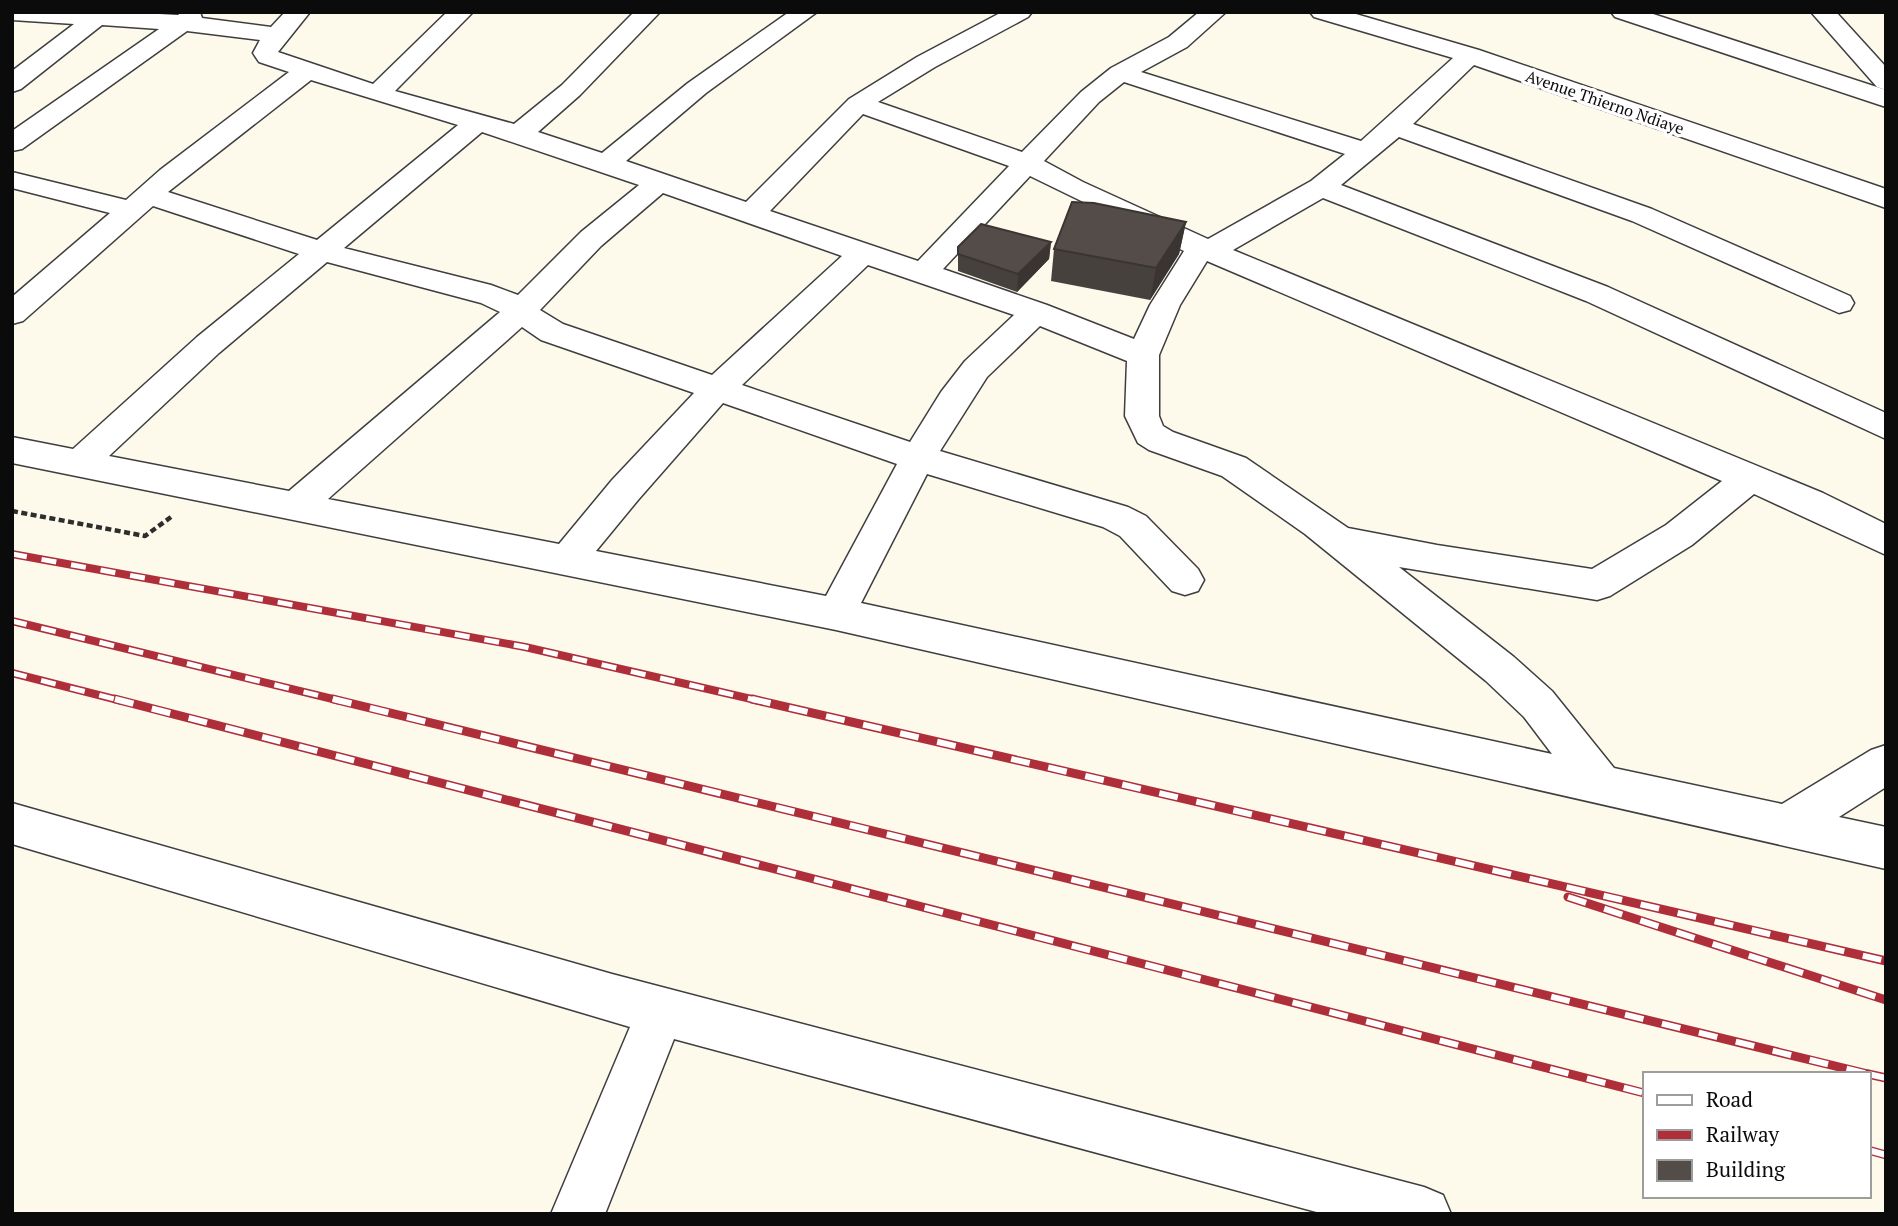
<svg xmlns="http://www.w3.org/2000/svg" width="1898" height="1226" viewBox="0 0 1898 1226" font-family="'PT Serif',serif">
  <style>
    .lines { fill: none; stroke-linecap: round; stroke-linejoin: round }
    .street-casing { stroke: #3e3e3e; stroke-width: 3 }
    .path { stroke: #2d2d2d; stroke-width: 4.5; stroke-dasharray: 6 3.5; stroke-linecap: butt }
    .street { fill: #fff; fill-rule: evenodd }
    .rail-far1-casing { stroke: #ae2f3a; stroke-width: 8 }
    .rail-casing { stroke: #ae2f3a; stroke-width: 9 }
    .rail-far1 { stroke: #fff; stroke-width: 5; stroke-dasharray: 15; stroke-linecap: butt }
    .rail { stroke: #fff; stroke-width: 6; stroke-dasharray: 19; stroke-linecap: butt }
    .wall { fill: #47413e }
    .shaded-wall { fill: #3a3532 }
    .building { fill: #534c48; stroke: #3a3532; stroke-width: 2 }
    .labels { text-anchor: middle; stroke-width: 7; stroke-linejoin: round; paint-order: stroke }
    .far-street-label { font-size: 16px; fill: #0b0b0b; stroke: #fff }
  </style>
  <rect width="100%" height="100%" fill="#fdf9eb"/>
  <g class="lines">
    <g class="street-casing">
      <g id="street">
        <path d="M12 12H122L178 15 182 12H200L202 18 271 27 285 12H310L278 52 373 84 447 12H473L395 91 514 124 562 85 634 12H660L580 95 538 132 602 153 688 83 789 12H817L706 93 626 161 746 202 849 99 917 57 1002 12H1032L1028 17 935 67 878 102 1022 152 1081 92 1111 68 1169 37 1199 12H1226L1187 47 1141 72 1361 141 1453 58 1314 17 1310 12H1349L1479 50 1886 189V208L1474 65 1413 124 1652 209 1850 296 1854 303 1850 310 1839 313 1632 221 1399 137 1341 185 1608 287 1886 413V439L1586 301 1323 198 1233 250 1823 493 1886 524V555L1754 494 1692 545 1610 596 1597 600 1399 567 1514 657 1552 691 1614 768 1782 804 1871 750 1886 745V787L1839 817 1886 827V869L836 630 12 463V437L73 449 197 337 299 254 153 206 23 321 12 324V297L110 213 12 188V172L126 200 160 170 289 72 259 62 253 53 260 40 187 31 22 149 12 151V131L159 29 102 25 21 89 12 92V71L74 24 12 20ZM311 80 458 125 317 240 168 192ZM1124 82 1345 154 1311 181 1208 239 1083 182 1044 161 1099 102ZM863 114 1009 166 918 261 770 211ZM482 132 639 185 581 232 518 295 491 285 344 248ZM1030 176 1184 251 1150 305 1134 339 1047 305 943 269ZM663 193 842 256 712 375 563 324 540 310 601 246ZM1207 261 1722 481 1666 525 1592 569 1437 545 1348 528 1246 458 1173 432 1163 426 1159 416V355L1180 305ZM327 262 481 303 500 312 289 491 109 456 219 353ZM868 265 1014 315 965 361 941 392 910 442 742 385ZM1040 326 1127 361 1125 416 1138 443 1149 450 1222 476 1305 534 1486 681 1524 717 1552 754 861 603 927 474 1103 527 1120 536 1172 591 1185 595 1198 591 1204 580 1198 569 1146 516 1128 507 940 451 987 377ZM522 327 541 340 694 393 612 480 559 544 328 499ZM723 403 897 464 826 596 596 551 638 500Z"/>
        <polygon points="1611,12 1647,12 1886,90 1886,107 1615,17"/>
        <polygon points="1811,12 1836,12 1886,67 1886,90 1877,87"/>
        <polygon points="12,803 612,974 1424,1187 1443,1195 1451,1214 1324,1214 674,1039 605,1214 551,1214 630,1027 12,844"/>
      </g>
    </g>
    <polyline class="path" points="12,511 145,536 171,517"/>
    <use href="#street" class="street"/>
    <g class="rail-far1-casing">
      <g id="rail-far1">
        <polyline points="12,554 525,647 760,701"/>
        <polyline points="12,621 341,701"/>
        <polyline points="12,673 122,701"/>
      </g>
    </g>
    <g class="rail-casing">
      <g id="rail">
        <polyline points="115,699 1644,1093"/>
        <polyline points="333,699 1868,1074"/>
        <polyline points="752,699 1886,961"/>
        <polyline points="1568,897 1886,1000"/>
        <polyline points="1868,1074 1886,1078"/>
        <polyline points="1868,1150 1886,1155"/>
      </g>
    </g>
    <use href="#rail-far1" class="rail-far1"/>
    <use href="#rail" class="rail"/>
  </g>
  <g class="wall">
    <polygon points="1186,222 1179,254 1150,300 1051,281 1054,249"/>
    <polygon points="1051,242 1049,259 1017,292 958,271 958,247"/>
  </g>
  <g class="shaded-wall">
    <polygon points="1186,222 1179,254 1150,300 1156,268"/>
    <polygon points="1051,242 1049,259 1017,292 1018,274"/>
  </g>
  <g class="building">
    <polygon points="1072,202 1094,203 1186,222 1156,268 1054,249"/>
    <polygon points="981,224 1051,242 1018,274 958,254 958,247"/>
  </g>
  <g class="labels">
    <g class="far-street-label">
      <text transform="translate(1605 102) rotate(19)" y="6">Avenue Thierno Ndiaye</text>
    </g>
  </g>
  <rect width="1898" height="1226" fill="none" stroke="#0b0b0b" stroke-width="28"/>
  <rect x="1643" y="1072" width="228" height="126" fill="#ffffff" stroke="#9d9d9d" stroke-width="2"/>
  <rect x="1657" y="1095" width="35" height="10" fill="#ffffff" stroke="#9d9d9d" stroke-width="2"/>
  <text x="1706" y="1107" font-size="21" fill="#0b0b0b">Road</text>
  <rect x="1657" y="1130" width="35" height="10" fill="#ae2f3a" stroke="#9d9d9d" stroke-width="2"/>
  <text x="1706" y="1142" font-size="21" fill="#0b0b0b">Railway</text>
  <rect x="1657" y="1160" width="35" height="21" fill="#534c48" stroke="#9d9d9d" stroke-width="2"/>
  <text x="1706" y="1177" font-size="21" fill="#0b0b0b">Building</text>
</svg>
